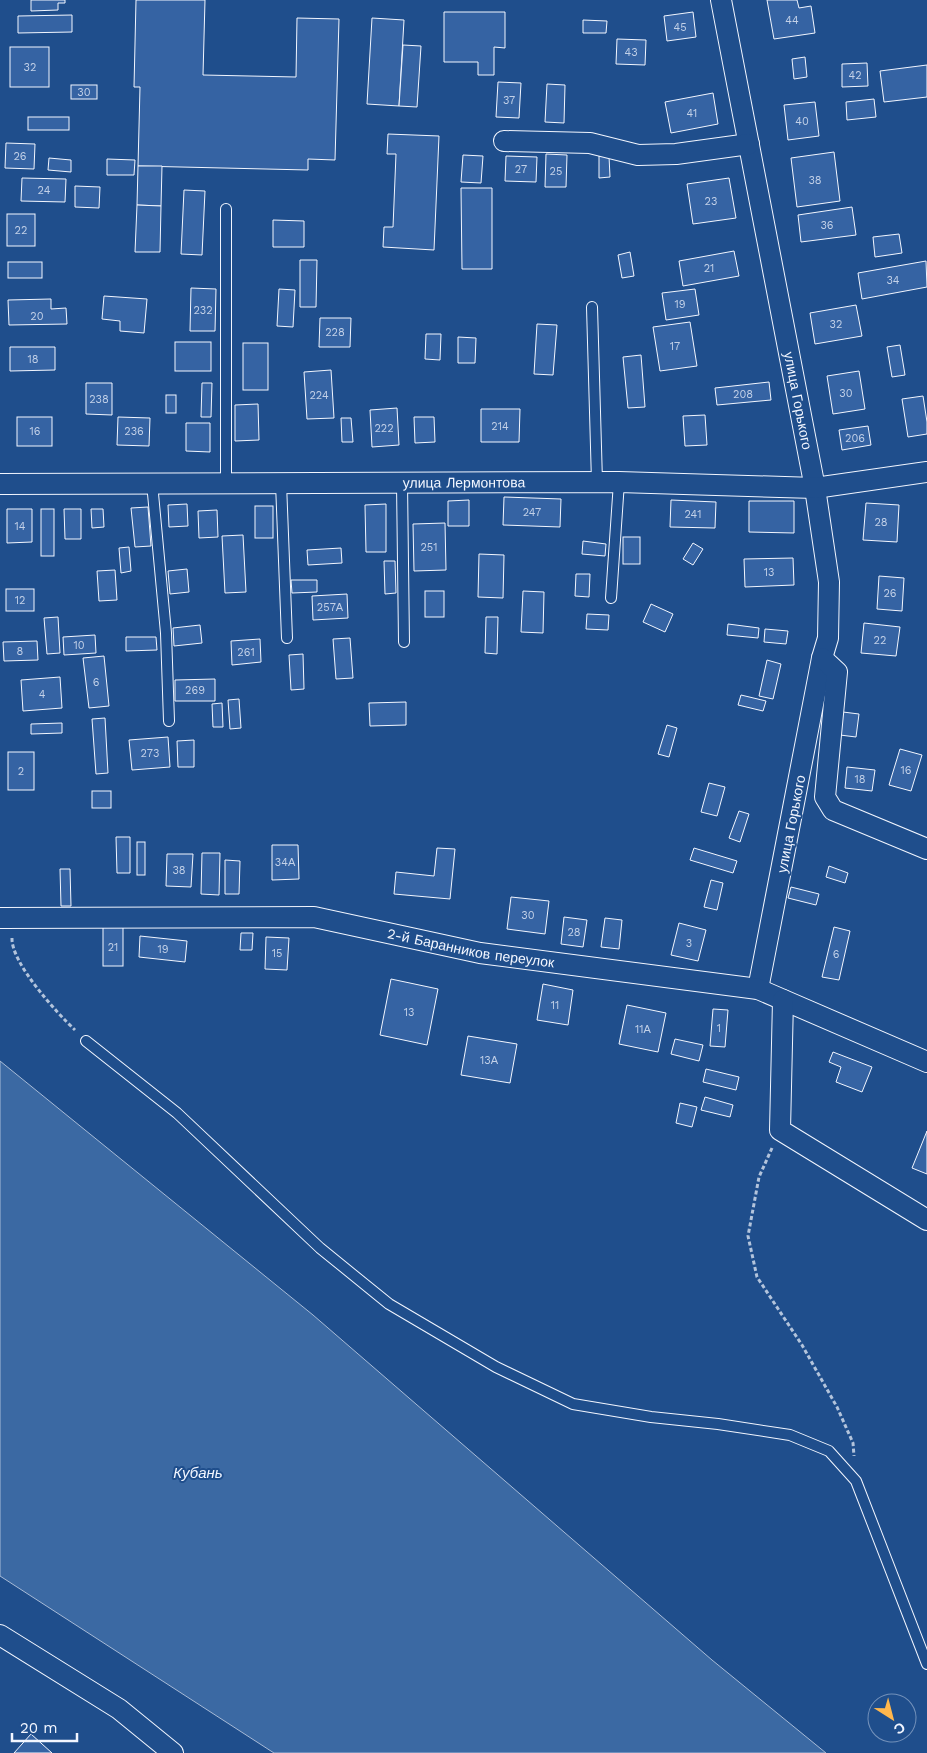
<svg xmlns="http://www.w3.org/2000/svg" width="927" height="1753" viewBox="0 0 927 1753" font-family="'Work Sans',sans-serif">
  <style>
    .water { fill: #3b69a3; stroke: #a8bbd7 }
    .building { fill: #3563a3; stroke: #f2f6ff }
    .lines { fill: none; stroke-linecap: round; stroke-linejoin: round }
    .lane-casing { stroke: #f2f6ff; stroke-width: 12 }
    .street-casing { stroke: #f2f6ff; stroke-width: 22 }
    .path { stroke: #b3c4dc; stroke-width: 3; stroke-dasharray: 4 2.5; stroke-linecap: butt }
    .lane { stroke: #1f4e8c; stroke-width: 10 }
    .street { stroke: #1f4e8c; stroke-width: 20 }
    .labels { text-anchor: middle; stroke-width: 4; stroke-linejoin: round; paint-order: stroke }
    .number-label { font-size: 11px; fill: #c3d1e8 }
    .street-label { font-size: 14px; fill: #f2f6ff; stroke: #1f4e8c }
    .water-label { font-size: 15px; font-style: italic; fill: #f2f6ff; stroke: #1f4e8c }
  </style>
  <rect width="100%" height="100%" fill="#1f4e8c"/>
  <polygon class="water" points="0,1061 313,1315 712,1660 826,1753 274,1753 0,1576"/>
  <g class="building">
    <polygon points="31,0 65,0 65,3 58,3 58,10 31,11"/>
    <polygon points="136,0 205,0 203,75 296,77 297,18 339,19 335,160 308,159 308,170 138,166 140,87 134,87"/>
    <polygon points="767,0 797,0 799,8 811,6 815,33 774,39"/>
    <polygon points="444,12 505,12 505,48 494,47 494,75 478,75 478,62 444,62"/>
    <polygon points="693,12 696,37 667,41 664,16"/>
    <polygon points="72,15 72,32 18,33 18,16"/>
    <polygon points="372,18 404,20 399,106 367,104"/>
    <polygon points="583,20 607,21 606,33 583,33"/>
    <polygon points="617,39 646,40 645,65 616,64"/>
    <polygon points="403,45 421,46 417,107 399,106"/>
    <rect x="10" y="47" width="39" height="40"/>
    <polygon points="805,57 807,77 794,79 792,59"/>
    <polygon points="867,63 868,86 842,87 842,64"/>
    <polygon points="927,65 927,97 884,102 880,71"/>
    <polygon points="498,82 521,83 519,118 496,117"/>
    <polygon points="547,84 565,85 564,123 545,122"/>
    <rect x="71" y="85" width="26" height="14"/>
    <polygon points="713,93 718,124 671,133 665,102"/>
    <polygon points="874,99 876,117 847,120 846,102"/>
    <polygon points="815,102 819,136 788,140 784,105"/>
    <rect x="28" y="117" width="41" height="13"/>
    <polygon points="388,134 439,136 434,250 383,247 384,227 393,227 396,154 387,154"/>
    <polygon points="6,143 35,144 34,169 5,168"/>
    <polygon points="834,152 840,201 797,207 791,158"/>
    <polygon points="546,154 567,155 566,187 545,187"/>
    <polygon points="463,155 483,156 481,183 461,182"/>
    <polygon points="506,156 537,157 536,182 505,181"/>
    <polygon points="599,156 609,156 610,177 599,178"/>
    <polygon points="49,158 71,160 71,172 48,170"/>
    <polygon points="107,159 135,160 134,175 107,175"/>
    <polygon points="138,166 162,166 161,206 137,205"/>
    <polygon points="22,178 66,179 65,202 21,201"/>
    <polygon points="729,178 736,218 693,224 687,184"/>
    <polygon points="75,186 100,187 99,208 75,207"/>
    <polygon points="461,188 492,188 492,269 462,269"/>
    <polygon points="184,190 205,191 202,255 181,254"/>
    <polygon points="137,205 161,206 160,252 135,252"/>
    <polygon points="852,207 856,235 801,242 798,215"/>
    <rect x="7" y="214" width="28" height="32"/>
    <polygon points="273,220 304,221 304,247 273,247"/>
    <polygon points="899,234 902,253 875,257 873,237"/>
    <polygon points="734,251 739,276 683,286 679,261"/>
    <polygon points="630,252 634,276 622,278 618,255"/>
    <polygon points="300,260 317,260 316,307 300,307"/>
    <polygon points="926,261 927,287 862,299 858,273"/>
    <rect x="8" y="262" width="34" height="16"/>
    <polygon points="191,288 216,289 215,331 190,331"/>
    <polygon points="279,289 295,290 293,327 277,326"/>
    <polygon points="695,289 699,315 666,320 662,293"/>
    <polygon points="104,296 147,299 144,333 120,331 120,321 102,319"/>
    <polygon points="51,299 51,309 66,308 67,324 9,325 8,300"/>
    <polygon points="856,305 862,336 815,344 810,313"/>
    <polygon points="320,318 351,318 350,347 319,347"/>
    <polygon points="690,322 697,366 660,371 653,327"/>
    <polygon points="537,324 557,325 553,375 534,374"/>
    <polygon points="426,334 441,334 440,360 425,359"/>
    <polygon points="458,337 476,338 475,363 458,363"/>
    <rect x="175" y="342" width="36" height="29"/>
    <rect x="243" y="343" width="25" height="47"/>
    <polygon points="900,345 905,375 892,377 887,347"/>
    <polygon points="10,347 55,347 55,370 10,371"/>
    <polygon points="641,355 645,407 628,408 623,357"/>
    <polygon points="331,370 334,418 307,419 304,372"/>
    <polygon points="859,371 865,409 833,414 827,376"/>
    <polygon points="769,382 771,400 717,405 715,388"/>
    <polygon points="86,383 112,383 112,415 86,414"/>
    <polygon points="202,383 212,383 211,417 201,417"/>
    <rect x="166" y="395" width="10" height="18"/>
    <polygon points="923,396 927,422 927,434 908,437 902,399"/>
    <polygon points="258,404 259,440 235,441 235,405"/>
    <polygon points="397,408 399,445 372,447 370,410"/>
    <polygon points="481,409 520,409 519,442 481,442"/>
    <polygon points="705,415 707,445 685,446 683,416"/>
    <rect x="17" y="417" width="35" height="29"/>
    <polygon points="118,417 150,418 149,446 117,445"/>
    <polygon points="414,417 434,417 435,442 415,443"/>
    <polygon points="341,418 351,418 353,442 342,442"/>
    <polygon points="186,423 210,423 210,452 186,451"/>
    <polygon points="868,426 871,445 842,450 839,430"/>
    <polygon points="504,497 561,499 560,527 503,525"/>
    <polygon points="469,500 469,526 448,526 448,501"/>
    <polygon points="671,500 716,502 715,528 670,527"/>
    <polygon points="749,501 794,501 794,533 749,532"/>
    <polygon points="866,503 899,505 897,542 863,540"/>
    <polygon points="187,504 188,526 169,527 168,505"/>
    <polygon points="386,504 386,552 366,552 365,505"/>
    <rect x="255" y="506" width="18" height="32"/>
    <polygon points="148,507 151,546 135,547 131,508"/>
    <polygon points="7,509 32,509 32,542 7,543"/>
    <rect x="41" y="509" width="13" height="47"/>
    <polygon points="64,509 81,509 81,539 65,539"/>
    <polygon points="91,509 103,509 104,527 92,528"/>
    <polygon points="217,510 218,537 199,538 198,511"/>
    <polygon points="445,523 446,570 414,571 413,524"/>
    <polygon points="243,535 246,592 225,593 222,536"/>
    <rect x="623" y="537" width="17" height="27"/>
    <polygon points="583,541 606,544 605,556 582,554"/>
    <polygon points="693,543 703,549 693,565 683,559"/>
    <polygon points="129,547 131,571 121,573 119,548"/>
    <polygon points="341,548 342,563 308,565 307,550"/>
    <polygon points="479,554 504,555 503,598 478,597"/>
    <polygon points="793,558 794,585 745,587 744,559"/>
    <polygon points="384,561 395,561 396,593 385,594"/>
    <polygon points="187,569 189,592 170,594 168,571"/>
    <polygon points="115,570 117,600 99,601 97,571"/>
    <polygon points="576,574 590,574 589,597 575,596"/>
    <polygon points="879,576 904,578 902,611 877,609"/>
    <polygon points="291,580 317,580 317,592 292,593"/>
    <rect x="6" y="589" width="28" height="22"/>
    <rect x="425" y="591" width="19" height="26"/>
    <polygon points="523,591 544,592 543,633 521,632"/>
    <polygon points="347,594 348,618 313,620 312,596"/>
    <polygon points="651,604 673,614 665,632 643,622"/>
    <polygon points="587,614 609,615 608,630 586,629"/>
    <polygon points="58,617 60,653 47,654 44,618"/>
    <polygon points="486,617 498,617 497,654 485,653"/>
    <polygon points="864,623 900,627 896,656 861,653"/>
    <polygon points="728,624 759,628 758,638 727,635"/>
    <polygon points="200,625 202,643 174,646 173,628"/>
    <polygon points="765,629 788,631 786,644 764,642"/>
    <polygon points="95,635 96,653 64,655 63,637"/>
    <polygon points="126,637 156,637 157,650 126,651"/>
    <polygon points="350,638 353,678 336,679 333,639"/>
    <polygon points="260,639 261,662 232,665 231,641"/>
    <polygon points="37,641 38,660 4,661 3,642"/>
    <polygon points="303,654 304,689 291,690 289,655"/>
    <polygon points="104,656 109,706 89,708 83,658"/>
    <polygon points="767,660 781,664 773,699 759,696"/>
    <polygon points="60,677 62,708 23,711 21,680"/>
    <polygon points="215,679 215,701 175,701 175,680"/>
    <polygon points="741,695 766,701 763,711 738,705"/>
    <polygon points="239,699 241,728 230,729 228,700"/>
    <polygon points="406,702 406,725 370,726 369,703"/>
    <polygon points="222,703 223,727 213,727 212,704"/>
    <polygon points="843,712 859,714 856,737 840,735"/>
    <polygon points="105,718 108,773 96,774 92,719"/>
    <polygon points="62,723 62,733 31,734 31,724"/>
    <polygon points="667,725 677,728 669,757 658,754"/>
    <polygon points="168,737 170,767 132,770 129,740"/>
    <polygon points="194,740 194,767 178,767 177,741"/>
    <polygon points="900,749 922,755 911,791 889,785"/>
    <rect x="8" y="752" width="26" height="38"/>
    <polygon points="847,767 875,770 872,791 845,788"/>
    <polygon points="709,783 725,787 717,816 701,812"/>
    <rect x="92" y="791" width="19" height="17"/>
    <polygon points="739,811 749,814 740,842 729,838"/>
    <polygon points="116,837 130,837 130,873 117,873"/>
    <rect x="137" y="842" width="8" height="33"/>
    <polygon points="272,845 298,845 299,879 272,880"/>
    <polygon points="437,848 455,849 450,899 394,894 396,872 434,876"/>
    <polygon points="694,848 737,861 733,873 690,860"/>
    <polygon points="202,853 220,853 219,895 201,894"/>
    <polygon points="167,854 193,854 191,887 166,886"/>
    <polygon points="225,860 240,861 239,894 225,894"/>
    <polygon points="829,866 848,873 845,883 826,877"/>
    <polygon points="60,869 70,869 71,906 61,906"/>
    <polygon points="711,880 723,883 717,910 704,907"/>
    <polygon points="791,887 819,894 816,905 788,898"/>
    <polygon points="511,897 549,901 545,934 507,929"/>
    <polygon points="564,917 587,920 583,947 561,944"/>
    <polygon points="605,918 622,920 619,949 601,947"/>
    <polygon points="679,923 706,930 698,961 671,955"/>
    <rect x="103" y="927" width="20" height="39"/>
    <polygon points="834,927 850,931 839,980 822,977"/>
    <polygon points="241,933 253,933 252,950 240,950"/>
    <polygon points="140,936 187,941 185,962 139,957"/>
    <polygon points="266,937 289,938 287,970 265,969"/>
    <polygon points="391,979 438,989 427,1045 380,1035"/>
    <polygon points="543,984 573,990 568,1025 537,1020"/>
    <polygon points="627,1005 666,1013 658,1052 619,1044"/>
    <polygon points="713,1009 728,1010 725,1047 710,1046"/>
    <polygon points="468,1036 517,1044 510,1083 461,1075"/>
    <polygon points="675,1039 703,1045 699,1061 671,1054"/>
    <polygon points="833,1052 872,1067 862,1092 836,1082 841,1067 829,1062"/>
    <polygon points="706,1069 739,1077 736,1090 703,1082"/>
    <polygon points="705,1097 733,1105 730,1117 701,1110"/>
    <polygon points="680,1103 697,1107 692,1127 676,1123"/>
    <polygon points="927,1131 927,1174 912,1168"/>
    <polygon points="31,1734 52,1753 14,1753"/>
  </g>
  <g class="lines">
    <g class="lane-casing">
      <g id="lane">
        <polyline points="226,209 226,483"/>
        <polyline points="592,307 597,482"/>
        <polyline points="152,483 166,633 169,721"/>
        <polyline points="281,483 287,638"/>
        <polyline points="402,483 404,642"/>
        <polyline points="611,598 619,482"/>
        <polyline points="86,1041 177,1113 320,1248 389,1304 496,1367 573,1404 651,1417 718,1424 790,1435 829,1451 856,1481 927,1664"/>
      </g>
    </g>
    <g class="street-casing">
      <g id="street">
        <path id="s1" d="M721 0 815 488 829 582 828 638 822 658 758 989"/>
        <polyline points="504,141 590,143 638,155 676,154 749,144"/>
        <path id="s2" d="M0 484 619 482 815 488 927 472"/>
        <polyline points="822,658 837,672 825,797 833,810 927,849"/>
        <path id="s3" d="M0 918 314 917 480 953 758 989 927 1062"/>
        <polyline points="783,1000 780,1130 927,1220"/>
        <polyline points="0,1635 119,1709 173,1753"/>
      </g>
    </g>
    <g class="path">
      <path d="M12 938C11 963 57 1013 75 1030"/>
      <polyline points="772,1148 759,1177 748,1236 757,1277 802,1345 837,1407 853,1443 854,1456"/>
    </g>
    <use href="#lane" class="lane"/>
    <use href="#street" class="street"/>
  </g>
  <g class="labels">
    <g class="number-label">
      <text x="792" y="24">44</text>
      <text x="680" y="31">45</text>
      <text x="631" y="56">43</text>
      <text x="30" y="71">32</text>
      <text x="855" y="79">42</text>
      <text x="84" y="96">30</text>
      <text x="509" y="104">37</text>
      <text x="692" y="117">41</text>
      <text x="802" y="125">40</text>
      <text x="20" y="160">26</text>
      <text x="521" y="173">27</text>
      <text x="556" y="175">25</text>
      <text x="815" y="184">38</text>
      <text x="44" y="194">24</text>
      <text x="711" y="205">23</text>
      <text x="827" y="229">36</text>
      <text x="21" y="234">22</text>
      <text x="709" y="272">21</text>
      <text x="893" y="284">34</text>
      <text x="680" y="308">19</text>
      <text x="203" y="314">232</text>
      <text x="37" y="320">20</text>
      <text x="836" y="328">32</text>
      <text x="335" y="336">228</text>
      <text x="675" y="350">17</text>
      <text x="33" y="363">18</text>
      <text x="846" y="397">30</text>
      <text x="743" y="398">208</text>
      <text x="319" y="399">224</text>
      <text x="99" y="403">238</text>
      <text x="500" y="430">214</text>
      <text x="384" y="432">222</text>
      <text x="35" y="435">16</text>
      <text x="134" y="435">236</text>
      <text x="855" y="442">206</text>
      <text x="532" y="516">247</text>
      <text x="693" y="518">241</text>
      <text x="881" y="526">28</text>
      <text x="20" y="530">14</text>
      <text x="429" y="551">251</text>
      <text x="769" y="576">13</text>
      <text x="890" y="597">26</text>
      <text x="20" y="604">12</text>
      <text x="330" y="611">257А</text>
      <text x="880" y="644">22</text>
      <text x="79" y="649">10</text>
      <text x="20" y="655">8</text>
      <text x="246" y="656">261</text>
      <text x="96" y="686">6</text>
      <text x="195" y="694">269</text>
      <text x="42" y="698">4</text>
      <text x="150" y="757">273</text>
      <text x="906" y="774">16</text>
      <text x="21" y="775">2</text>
      <text x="860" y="783">18</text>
      <text x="285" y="866">34А</text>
      <text x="179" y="874">38</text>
      <text x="528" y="919">30</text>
      <text x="574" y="936">28</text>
      <text x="689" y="947">3</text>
      <text x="113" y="951">21</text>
      <text x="163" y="953">19</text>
      <text x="277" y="957">15</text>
      <text x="836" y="958">6</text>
      <text x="555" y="1009">11</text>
      <text x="409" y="1016">13</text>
      <text x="719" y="1032">1</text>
      <text x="643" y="1033">11А</text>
      <text x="489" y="1064">13А</text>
    </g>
    <g class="street-label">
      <text dy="5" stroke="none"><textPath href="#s1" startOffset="408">улица Горького</textPath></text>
      <text dy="5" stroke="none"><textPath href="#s2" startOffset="464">улица Лермонтова</textPath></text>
      <text transform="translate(791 824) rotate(-79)" y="5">улица Горького</text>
      <text dy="5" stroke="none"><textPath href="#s3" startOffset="474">2-й Баранников переулок</textPath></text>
    </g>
    <g class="water-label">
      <text x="198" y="1478">Кубань</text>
    </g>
  </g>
  <g transform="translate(892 1718) rotate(144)"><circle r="24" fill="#1f4e8c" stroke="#7391ba"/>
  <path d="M0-4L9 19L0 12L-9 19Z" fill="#ffb74d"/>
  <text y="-8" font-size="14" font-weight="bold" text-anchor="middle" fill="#f2f6ff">С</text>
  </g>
  <path d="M12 1733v8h65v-8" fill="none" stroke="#f2f6ff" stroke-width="2.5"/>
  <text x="20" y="1733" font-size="15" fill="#f2f6ff" stroke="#1f4e8c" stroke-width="4" paint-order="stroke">20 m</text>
</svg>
